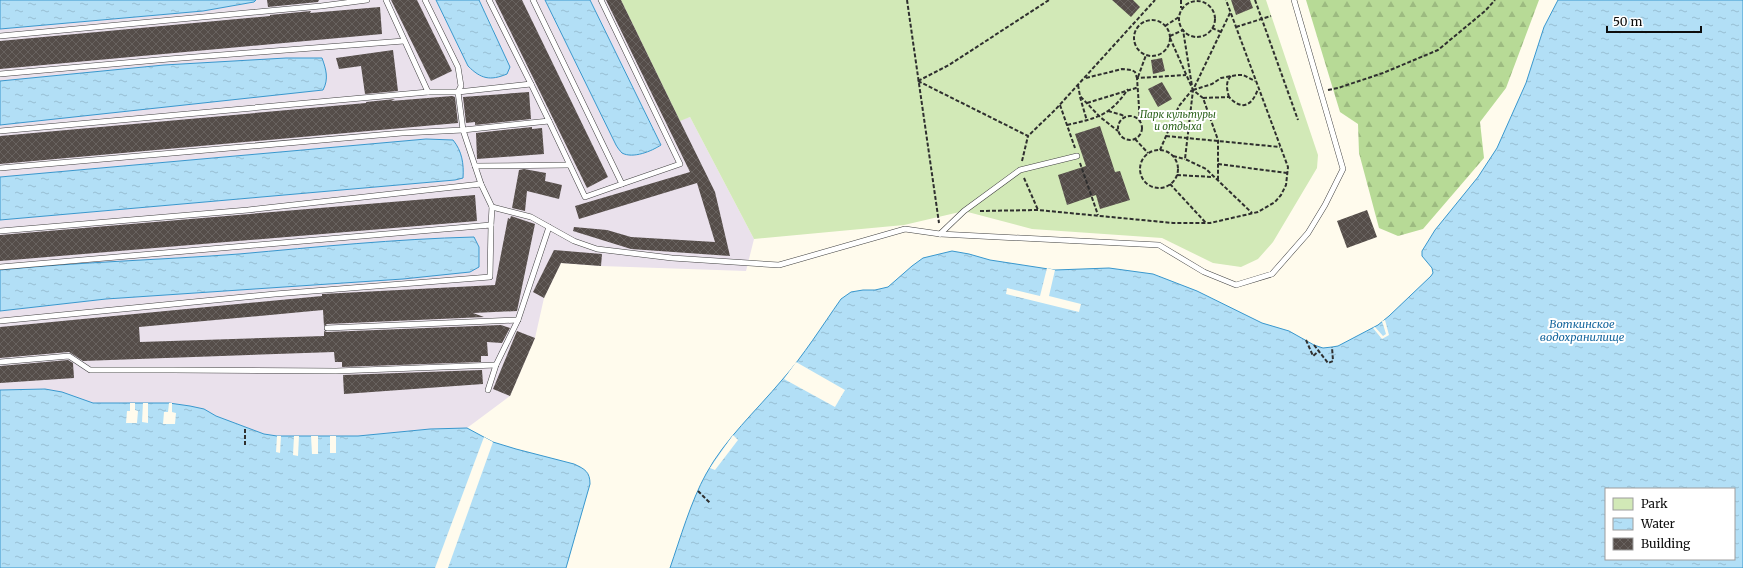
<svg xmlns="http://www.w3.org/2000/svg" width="1743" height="568" viewBox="0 0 1743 568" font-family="Merriweather,serif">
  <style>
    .industrial { fill: #eae1ec }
    .forest { fill: url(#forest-firs) }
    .park { fill: #d2e9b7 }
    .water { fill: url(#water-ripples); stroke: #3997cd; fill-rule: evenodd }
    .pier { fill: #fffbed }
    .building { fill: url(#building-cross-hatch) }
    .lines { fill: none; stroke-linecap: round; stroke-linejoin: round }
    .lane-casing { stroke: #404040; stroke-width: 6 }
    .path { stroke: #2f2f2f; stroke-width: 2; stroke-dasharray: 4 2; stroke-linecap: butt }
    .lane { stroke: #fff; stroke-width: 5 }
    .labels { text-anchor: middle; stroke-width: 4; stroke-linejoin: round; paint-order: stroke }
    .park-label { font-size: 10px; font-style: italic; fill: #2e641d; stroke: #fff }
    .water-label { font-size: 11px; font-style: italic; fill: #16679e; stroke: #fff }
  </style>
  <defs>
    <pattern id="forest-firs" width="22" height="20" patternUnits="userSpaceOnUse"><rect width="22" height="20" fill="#b7da96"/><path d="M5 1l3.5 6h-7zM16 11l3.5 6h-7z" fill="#9cba80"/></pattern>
    <pattern id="water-ripples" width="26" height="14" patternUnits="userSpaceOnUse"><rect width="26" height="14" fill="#b2dff6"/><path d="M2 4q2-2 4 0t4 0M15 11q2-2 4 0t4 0" fill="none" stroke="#98bed2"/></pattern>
    <pattern id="building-cross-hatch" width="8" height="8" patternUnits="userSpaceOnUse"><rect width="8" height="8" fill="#554d49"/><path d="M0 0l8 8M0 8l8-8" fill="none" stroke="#68625f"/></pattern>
  </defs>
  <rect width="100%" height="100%" fill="#fffbed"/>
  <polygon class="industrial" points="256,0 436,0 468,66 494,30 479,0 545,0 616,145 633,155 656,149 661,144 590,0 621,0 680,120 690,117 754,239 746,271 601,266 561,263 544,298 535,338 510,396 467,428 430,429 358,436 277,436 264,434 216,416 204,409 169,403 107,404 93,403 62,392 45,389 0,390 0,311 106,299 238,254 43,266 0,270 0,220 455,180 453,140 426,139 0,177 0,125 11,124 164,65 0,81 0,29 203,11 254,2"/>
  <polygon class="forest" points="1306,0 1539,0 1506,88 1480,122 1484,158 1423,229 1398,236 1379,228 1359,153 1358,124 1340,112"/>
  <polygon class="park" points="621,0 1266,0 1318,155 1317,168 1273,242 1258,259 1241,267 1213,263 1162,238 1032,229 964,211 904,225 754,239 690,117 680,121"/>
  <g class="water">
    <polygon points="0,0 256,0 254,2 203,11 0,29"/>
    <path d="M436 0H479L510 67 507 74C490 81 481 79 468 66Z"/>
    <path d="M545 0H590L661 145C652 151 633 159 622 153 620 151 617 147 616 145Z"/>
    <path d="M1558 0H1743V568H670C680 539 691 501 706 474 725 439 756 411 782 380 804 355 822 326 841 299L851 292 863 290H875L888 287 912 266 923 258 952 251 969 254 990 260 1055 270 1109 268 1153 274 1197 291 1262 323 1289 331 1314 345 1323 348 1332 347 1338 346 1378 325 1389 316 1431 276 1433 273 1432 268 1422 256V251L1435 230 1478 177 1497 148 1526 83 1544 27ZM1606 489H1734V559H1606Z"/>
    <path d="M286 58H322C326 69 329 79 323 90L0 125V81L164 65Z"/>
    <path d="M426 139 453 140C462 151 464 164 463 178L455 180 0 220V177Z"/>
    <path d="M474 237 479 247V267L470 272 403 279 106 299 0 311V270C79 262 159 260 239 254 317 247 395 239 474 237Z"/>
    <path d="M45 389 62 392 93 403H169L190 406 204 409 216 416 264 434 277 436H358L430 429 467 428 493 442 516 449 574 464C585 469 590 472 590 484L566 568H0V390Z"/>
  </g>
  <g class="pier">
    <polygon points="1047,268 1055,270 1049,296 1081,304 1079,312 1006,294 1007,288 1040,296"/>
    <polygon points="1385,320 1389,335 1382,339 1373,328 1375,327 1383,336 1386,334 1382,321"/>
    <polygon points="796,362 845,390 835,407 784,379"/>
    <polygon points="130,403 135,403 135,410 138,411 137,423 126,423 127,411 130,411"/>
    <polygon points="143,403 148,403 148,423 142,422"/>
    <polygon points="169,403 172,403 172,412 176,413 175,424 163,424 164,412 168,412"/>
    <polygon points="733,435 738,440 715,470 710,468"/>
    <polygon points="277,436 281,436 280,453 276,452"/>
    <polygon points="294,436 299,436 298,456 293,455"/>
    <polygon points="311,436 318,436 318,454 312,454"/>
    <rect x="330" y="436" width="6" height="17"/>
    <polygon points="484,437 493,442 448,568 435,568"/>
  </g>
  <g class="building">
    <polygon points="267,0 319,0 318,2 268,7"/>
    <polygon points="391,0 417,0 452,71 431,81"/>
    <polygon points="495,0 522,0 608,177 587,188"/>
    <polygon points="606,0 621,0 680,121 715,192 730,256 631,249 573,231 574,227 607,230 631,237 715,242 697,183 579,219 575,206 690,172"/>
    <polygon points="1112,0 1133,0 1140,7 1131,17"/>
    <polygon points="1231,0 1250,0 1253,8 1236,15"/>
    <polygon points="380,7 382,34 0,69 0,41 270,16 270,15 311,11 310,13"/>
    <polygon points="393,50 398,91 365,94 361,66 339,69 336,58"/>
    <polygon points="1162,58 1165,71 1153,74 1151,60"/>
    <polygon points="1162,82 1172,99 1158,107 1148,89"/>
    <polygon points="529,92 531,119 475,125 475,122 466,123 463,97"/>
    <polygon points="452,96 455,97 458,123 0,164 0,136 366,103 366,102 395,99 391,101"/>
    <polygon points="1100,126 1115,172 1120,171 1130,200 1100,209 1096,195 1067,205 1058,175 1086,166 1075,134"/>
    <polygon points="532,127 532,129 542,128 544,154 477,159 476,133"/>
    <polygon points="524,169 546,173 545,181 562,185 559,199 527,191 525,211 512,208 519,170"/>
    <polygon points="475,195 477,221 0,261 0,235"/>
    <polygon points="1367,210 1377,237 1347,248 1337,221"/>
    <polygon points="511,216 535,224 517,311 473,313 484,317 327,324 324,326 323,310 139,327 140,342 324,336 324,331 327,332 501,325 510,328 502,343 487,342 488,356 481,356 481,362 342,367 342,362 335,362 334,352 83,361 69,352 0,358 0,327 322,296 322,294 495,285 508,218 510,219"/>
    <polygon points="554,250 602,254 601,266 561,263 544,298 533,292"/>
    <polygon points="517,331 535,338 510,396 493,389"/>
    <polygon points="68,360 73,363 74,378 0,383 0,366"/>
    <polygon points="482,370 483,384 344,394 343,375"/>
  </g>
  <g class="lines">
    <g class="lane-casing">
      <g id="lane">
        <polyline points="425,0 458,67 461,86 458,92 463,130 481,184 492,207 531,217 574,241 597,249 672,258 779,265 905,229 940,234 1159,245 1204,272 1236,285 1272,274 1308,233 1325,205 1343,169 1294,0"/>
        <polyline points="489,0 531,84"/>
        <polyline points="533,0 622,184 585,197 549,121"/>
        <polyline points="601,0 680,164 622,184"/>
        <polyline points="0,36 321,6 367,0"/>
        <polyline points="0,74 169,59 404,41"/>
        <polyline points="0,131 428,92 386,0"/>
        <polyline points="475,166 569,165"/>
        <polyline points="0,168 402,133 463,130 549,121 531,84 458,92 428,92"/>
        <polyline points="491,225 492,207"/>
        <polyline points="0,231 248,210 481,184"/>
        <polyline points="940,234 964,211 1020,170 1077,156"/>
        <polyline points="0,267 491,225 490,277 275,294 0,321"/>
        <polyline points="327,328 518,320"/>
        <polyline points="0,362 69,356 90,370 173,370 336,371 496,365"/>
        <polyline points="488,390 496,365 518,320 549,227"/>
      </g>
    </g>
    <g class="path">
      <polyline points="907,0 939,223"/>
      <polyline points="1181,0 1181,8"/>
      <polyline points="1255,0 1298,120"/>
      <circle cx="1197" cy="19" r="18"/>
      <polyline points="1230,13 1193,90 1185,159 1206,169 1252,213"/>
      <circle cx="1152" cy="38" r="18"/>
      <polyline points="1165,26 1179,17"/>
      <polyline points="1236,27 1271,16"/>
      <polyline points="1212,28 1221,32"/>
      <polyline points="1170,36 1183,30 1192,86"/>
      <polyline points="1170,38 1193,90 1203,98 1218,140 1218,180"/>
      <polyline points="1138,77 1146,55"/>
      <polyline points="1086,78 1122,69 1132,70 1135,72 1137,78"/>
      <polyline points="918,81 1028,136 1055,110 1155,0"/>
      <polyline points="918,81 949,65 1049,0"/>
      <polyline points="1078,85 1080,96 1100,117 1118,131"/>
      <polyline points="1193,90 1212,84 1221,78 1237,75 1243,75 1255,81"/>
      <polyline points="1328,90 1338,88 1383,73 1438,50 1485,11 1495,0"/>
      <polyline points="1080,97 1087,121"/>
      <path d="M1229 97C1227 90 1225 82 1231 76"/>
      <path d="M1203 98 1229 97C1242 111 1252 106 1258 89"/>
      <polyline points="1087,103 1136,88 1137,86"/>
      <polyline points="1060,105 1075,148"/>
      <polyline points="1108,111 1122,115 1125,117"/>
      <circle cx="1130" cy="128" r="12"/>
      <polyline points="1140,122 1137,78 1186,75"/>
      <path d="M1067 125C1097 118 1110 116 1128 89"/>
      <polyline points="1166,136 1280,147"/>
      <polyline points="1135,139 1148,153"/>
      <polyline points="1160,150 1179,106 1192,90"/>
      <circle cx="1159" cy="169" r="19"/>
      <polyline points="1173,156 1185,159"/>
      <polyline points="1022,161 1028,136"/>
      <polyline points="1080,163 1098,215"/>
      <polyline points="1218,164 1287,173"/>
      <polyline points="1177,175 1213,177"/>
      <polyline points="1024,178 1038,210"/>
      <polyline points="1170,184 1206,223"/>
      <polyline points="980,211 1038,210 1173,223 1210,223 1258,212 1275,202 1281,195 1286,185 1288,167 1226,0"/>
      <polyline points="1306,340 1313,356 1319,351"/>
      <polyline points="1314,345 1328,363 1333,361 1332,347"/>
      <polyline points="245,445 245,427"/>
      <polyline points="698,491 710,503"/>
    </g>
    <use href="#lane" class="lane"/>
  </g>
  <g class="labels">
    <g class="park-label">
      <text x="1178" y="118">Парк культуры<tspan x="1178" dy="12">и отдыха</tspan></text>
    </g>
    <g class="water-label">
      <text x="1582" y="328">Воткинское<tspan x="1582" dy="13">водохранилище</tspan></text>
    </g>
  </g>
  <rect x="1605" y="488" width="130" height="72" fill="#ffffff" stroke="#9e9e9e"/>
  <rect x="1613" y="498" width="20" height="12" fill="#d2e9b7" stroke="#9e9e9e"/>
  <text x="1641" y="508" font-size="12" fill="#0d0d0d">Park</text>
  <rect x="1613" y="518" width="20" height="12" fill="url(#water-ripples)" stroke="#9e9e9e"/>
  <text x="1641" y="528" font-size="12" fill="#0d0d0d">Water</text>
  <rect x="1613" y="538" width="20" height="12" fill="url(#building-cross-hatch)" stroke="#9e9e9e"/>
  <text x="1641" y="548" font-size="12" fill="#0d0d0d">Building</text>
  <path d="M1607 26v6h94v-6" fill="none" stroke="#0d0d0d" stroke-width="2"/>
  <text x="1613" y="26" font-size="12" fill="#0d0d0d" stroke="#ffffff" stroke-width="3" paint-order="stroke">50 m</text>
</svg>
